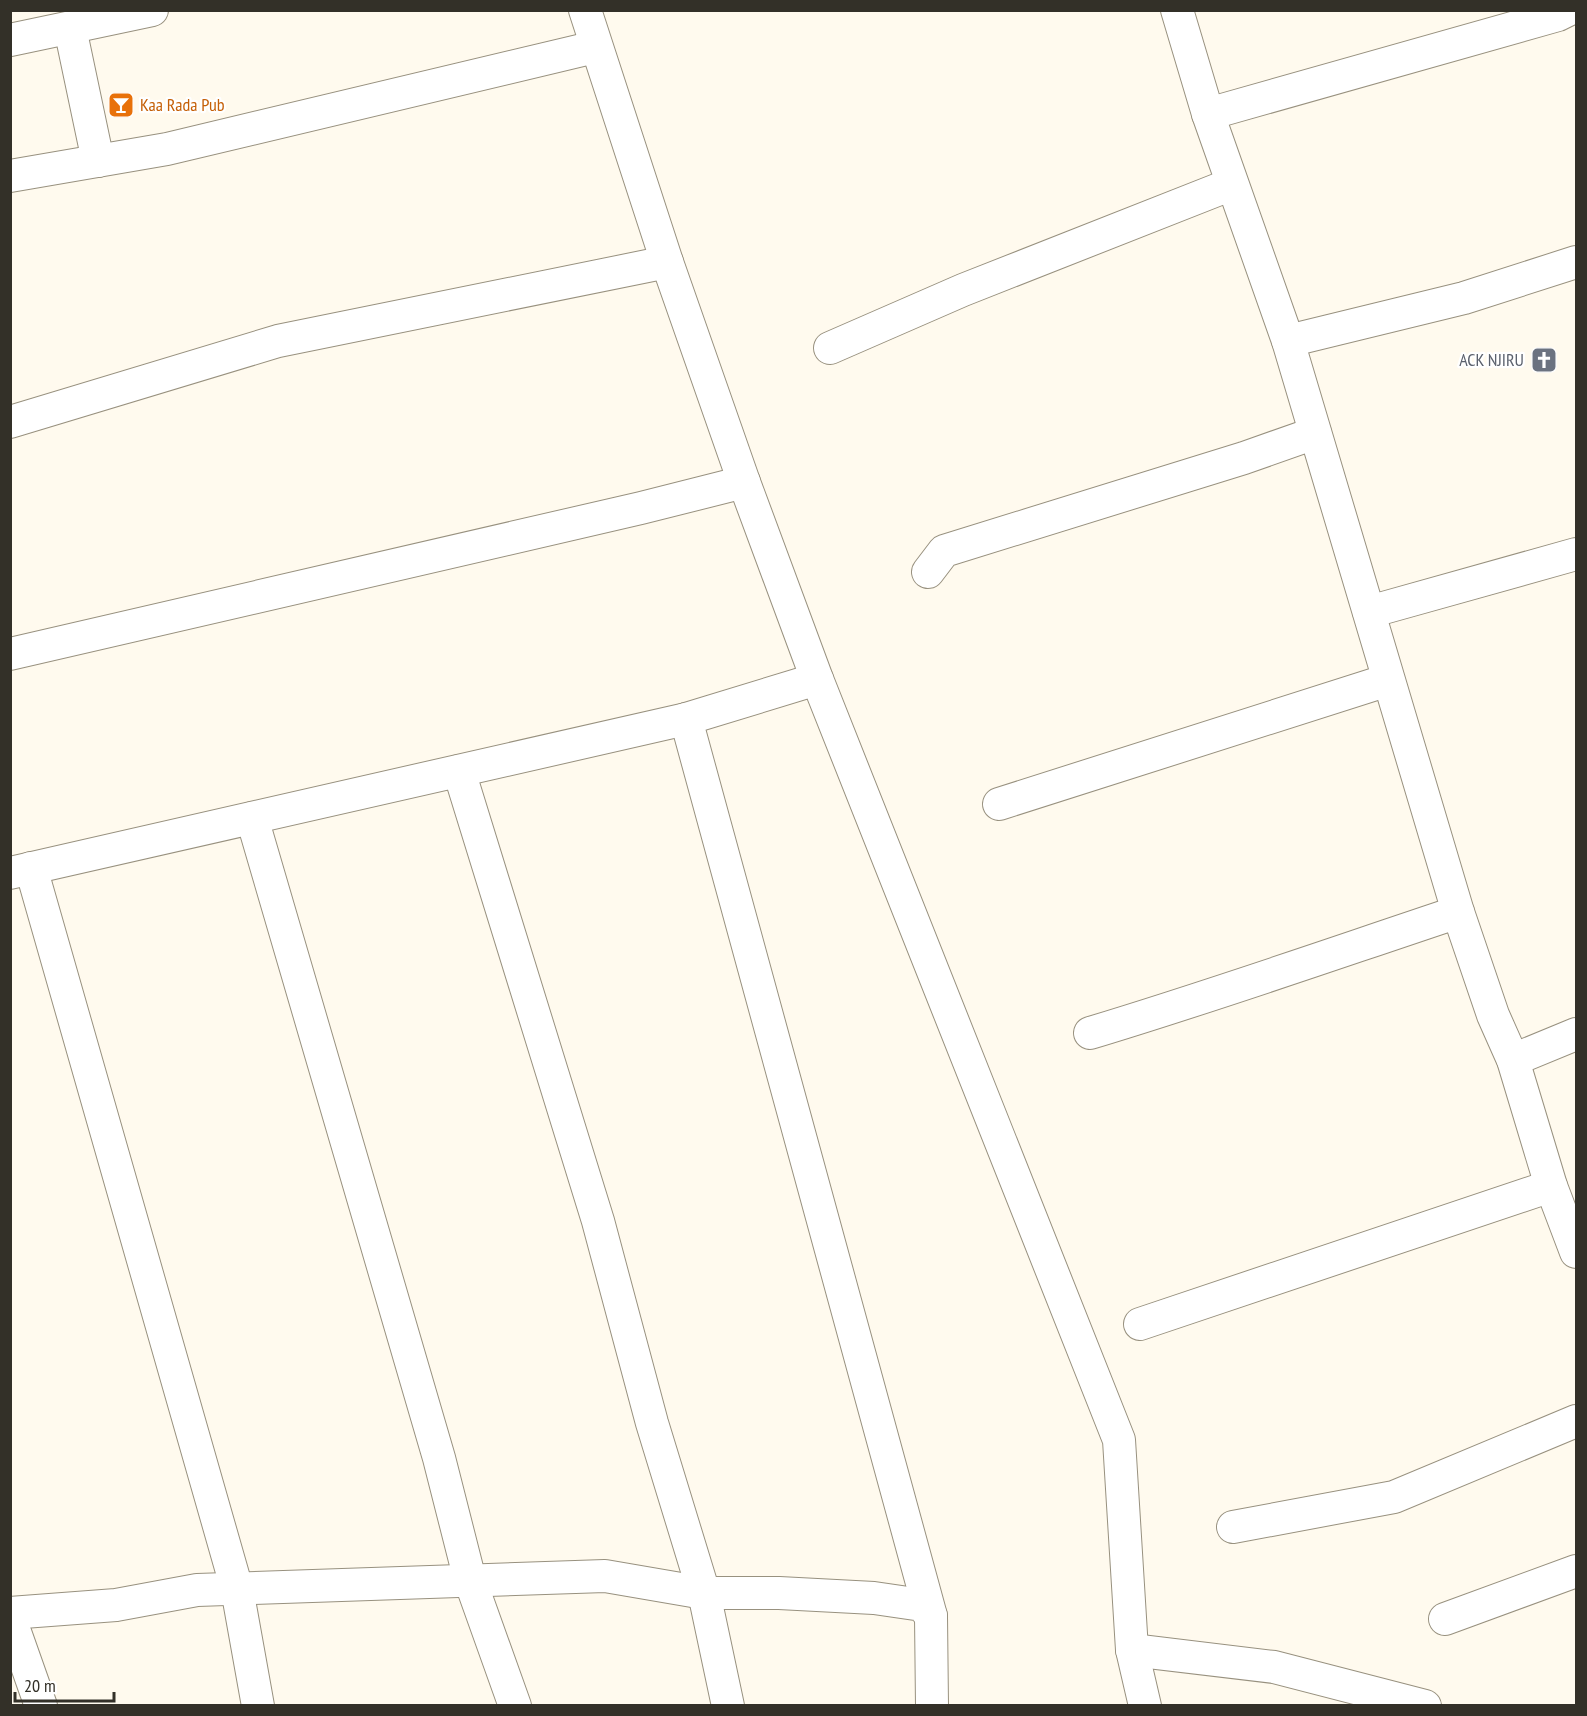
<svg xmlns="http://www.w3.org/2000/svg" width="1587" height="1716" viewBox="0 0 1587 1716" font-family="'PT Sans Narrow',sans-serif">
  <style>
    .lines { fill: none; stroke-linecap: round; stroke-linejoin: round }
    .street-casing { stroke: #98917f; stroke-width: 34 }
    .street { stroke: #fff; stroke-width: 32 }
    .labels { text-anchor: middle; stroke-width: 4.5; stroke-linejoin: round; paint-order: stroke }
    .food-label { font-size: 18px; fill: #c56008; stroke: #fff; text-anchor: start }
    .worship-label { font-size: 18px; fill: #5b616d; stroke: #fff; text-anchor: end }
  </style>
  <rect width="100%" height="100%" fill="#fffaee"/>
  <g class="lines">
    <g class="street-casing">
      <g id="street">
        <polyline points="585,10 667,262 744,482 817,679 1119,1440 1132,1650 1145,1706"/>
        <polyline points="1177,10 1208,114 1288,341 1458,912 1493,1015 1513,1060 1551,1186 1576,1252"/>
        <polyline points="70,28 98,161"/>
        <polyline points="10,40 152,10"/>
        <polyline points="1208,114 1558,15 1568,10"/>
        <polyline points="10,176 167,149 595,47"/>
        <polyline points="1288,341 1464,298 1576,262"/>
        <polyline points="830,348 963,290 1232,184"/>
        <polyline points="10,422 278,341 667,262"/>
        <polyline points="928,572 944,551 1244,458 1315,433"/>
        <polyline points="1369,612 1576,554"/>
        <polyline points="10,654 641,508 744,482"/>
        <polyline points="686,719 931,1616 932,1706"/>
        <polyline points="459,771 598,1221 652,1423 704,1593 728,1706"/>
        <polyline points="999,804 1388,680"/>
        <polyline points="252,818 439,1458 470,1580 515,1706"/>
        <polyline points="31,868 237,1589 258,1706"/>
        <polyline points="10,873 686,719 817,679"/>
        <path d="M1090 1033C1213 996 1335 953 1458 912"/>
        <polyline points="1513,1060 1576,1034"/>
        <polyline points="1140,1324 1551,1186"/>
        <polyline points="1233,1527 1394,1497 1576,1421"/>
        <polyline points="10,1613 116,1605 197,1590 605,1576 704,1593 779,1593 874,1598 922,1605 931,1616"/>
        <polyline points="10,1618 41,1706"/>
        <polyline points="1445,1619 1576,1571"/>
        <polyline points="1132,1650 1274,1667 1425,1706"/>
      </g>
    </g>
    <use href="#street" class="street"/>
  </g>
  <defs>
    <g id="bar-square" transform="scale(1.35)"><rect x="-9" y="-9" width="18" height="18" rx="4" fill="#e8710a" stroke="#fff"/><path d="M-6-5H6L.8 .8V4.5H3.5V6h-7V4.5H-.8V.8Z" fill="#fff"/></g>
    <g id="church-square" transform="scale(1.35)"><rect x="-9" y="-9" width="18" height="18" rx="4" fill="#6b7280" stroke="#fff"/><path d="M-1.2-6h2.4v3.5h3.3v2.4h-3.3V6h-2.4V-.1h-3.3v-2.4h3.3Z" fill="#fff"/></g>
  </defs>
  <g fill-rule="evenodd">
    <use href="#bar-square" x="121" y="105"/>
    <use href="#church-square" x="1544" y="360"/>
  </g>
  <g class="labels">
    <g class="food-label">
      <text x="140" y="111">Kaa Rada Pub</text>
    </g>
    <g class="worship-label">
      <text x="1524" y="366">ACK NJIRU</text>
    </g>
  </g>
  <rect width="1587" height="1716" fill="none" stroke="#333028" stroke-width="24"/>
  <path d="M15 1692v9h99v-9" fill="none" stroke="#333028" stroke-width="3"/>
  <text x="24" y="1692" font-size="18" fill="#333028" stroke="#ffffff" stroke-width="4.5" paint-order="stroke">20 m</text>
</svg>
